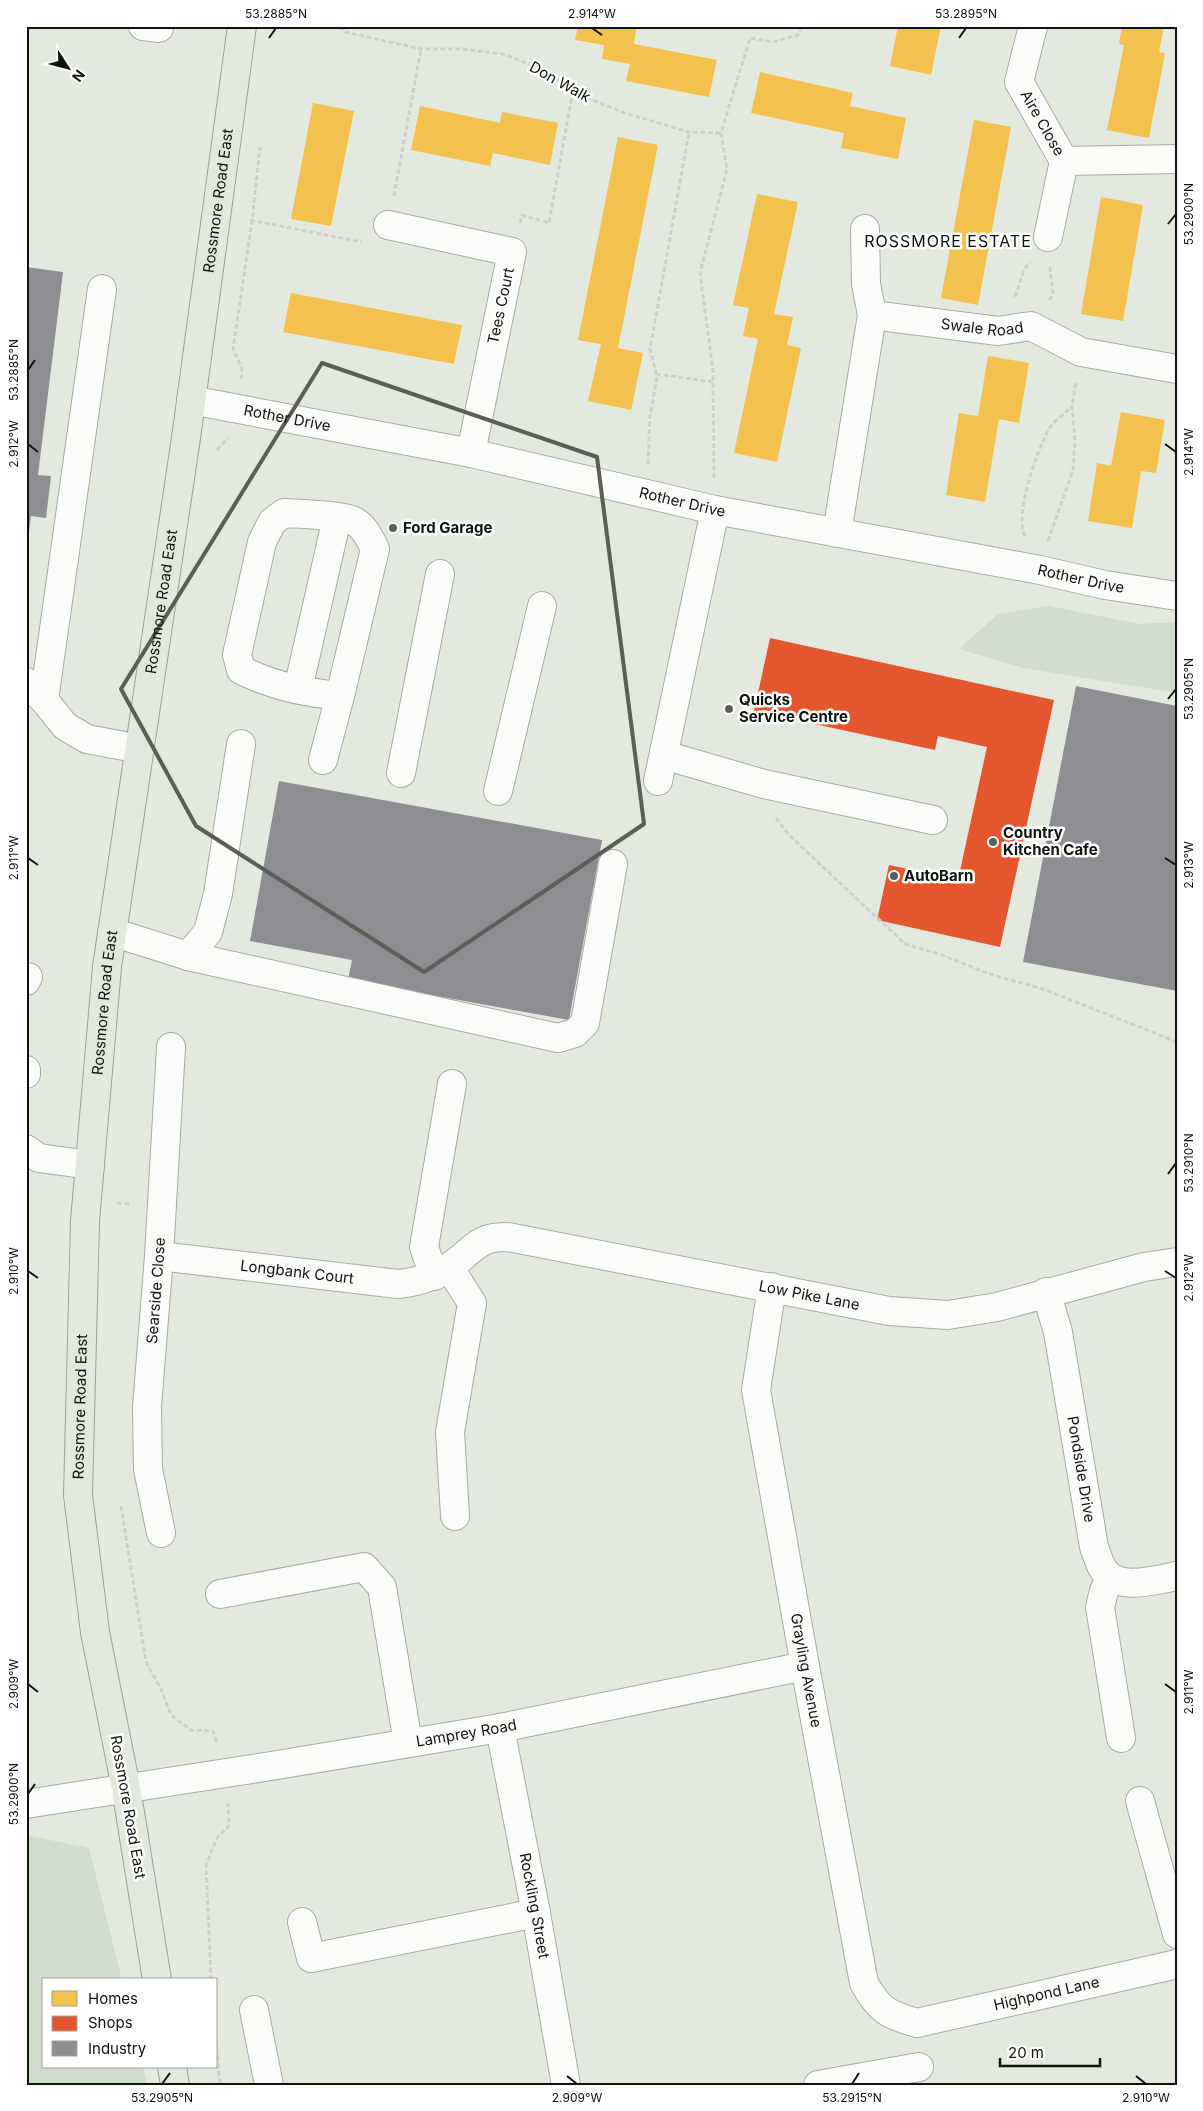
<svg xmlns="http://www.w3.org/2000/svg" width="1203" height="2111" viewBox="0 0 1203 2111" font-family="Inter,sans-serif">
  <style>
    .green { fill: #d1dccc }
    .homes { fill: #f2c14e }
    .shops { fill: #e4572e }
    .industry { fill: #8d8d92 }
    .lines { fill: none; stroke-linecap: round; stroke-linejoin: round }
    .minor-casing { stroke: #a6aba4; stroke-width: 30 }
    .major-casing { stroke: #99a591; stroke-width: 30 }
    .path { stroke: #ced0cd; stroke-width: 3; stroke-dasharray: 5 2.5; stroke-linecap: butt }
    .minor { stroke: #fbfcfa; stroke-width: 28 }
    .major { stroke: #e2e8de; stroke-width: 28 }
    .marked { fill: none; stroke: #595e56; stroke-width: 4; stroke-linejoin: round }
    .ticks { fill: none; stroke: #0f130d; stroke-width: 2 }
    .poi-dot { fill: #595e56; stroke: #fff; stroke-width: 2 }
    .labels { text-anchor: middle; stroke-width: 5; stroke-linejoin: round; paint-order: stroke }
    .street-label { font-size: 15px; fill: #0f130d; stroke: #fff }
    .poi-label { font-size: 15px; font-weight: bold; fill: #0f130d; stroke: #fff; text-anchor: start }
    .neighbourhood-label { font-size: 16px; letter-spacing: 1px; fill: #0f130d; stroke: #fff }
    .neatline { fill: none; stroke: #0f130d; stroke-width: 2 }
    .ticks-label { font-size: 12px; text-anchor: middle; fill: #0f130d }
  </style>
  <rect width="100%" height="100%" fill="#e3e9df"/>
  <g class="green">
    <polygon points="1049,606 1140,624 1177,622 1177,693 1023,668 959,649 998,614"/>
    <polygon points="26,1835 89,1848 122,1980 44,1980 44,2067 143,2067 147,2085 26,2085"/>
  </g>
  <g class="homes">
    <polygon points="578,26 637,26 634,44 717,60 709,97 626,81 630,64 602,59 604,45 575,40"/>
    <polygon points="898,26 941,26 931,75 890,66"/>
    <polygon points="1122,26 1164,26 1159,52 1165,53 1149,138 1107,130 1124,45 1119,44"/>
    <polygon points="760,72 853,93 850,106 906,118 898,159 841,148 844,133 751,113"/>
    <polygon points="313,103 354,111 331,226 291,219"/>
    <polygon points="420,106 500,123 502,112 558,123 550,165 493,153 490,166 411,150"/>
    <polygon points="974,120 1011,127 978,305 941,298"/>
    <polygon points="618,137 658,145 618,348 643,353 631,410 588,401 601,344 578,340"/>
    <polygon points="757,194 798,202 774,314 793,317 787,345 801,348 777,462 734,453 758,339 743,336 749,308 733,305"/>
    <polygon points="1101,197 1143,205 1123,321 1081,314"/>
    <polygon points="291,293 462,325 454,364 283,332"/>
    <polygon points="988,356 1029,363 1019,423 999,419 985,502 946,495 959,413 978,416"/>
    <polygon points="1121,412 1165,420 1156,473 1141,471 1132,528 1088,521 1097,463 1111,466"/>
  </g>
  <polygon class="shops" points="770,638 1054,700 1000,947 877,920 889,865 958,880 987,747 938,736 935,750 754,711"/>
  <g class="industry">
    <polygon points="26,267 63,272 38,475 51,476 46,518 31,516 27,547"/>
    <polygon points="1076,686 1177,706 1177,991 1023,962"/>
    <polygon points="279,781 602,840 569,1020 348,980 352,960 250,941"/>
  </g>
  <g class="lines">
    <g class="minor-casing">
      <g id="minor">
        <polyline points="143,26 159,28"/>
        <path id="s1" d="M1033 26 1019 82 1064 161 1048 237"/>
        <polyline points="1064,161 1177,159"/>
        <polyline points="388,225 512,252 471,453"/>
        <path id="s2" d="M872 315 998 331 1031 326 1081 352 1177 369"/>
        <path id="s3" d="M191 400 471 453 715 510 1040 570 1105 585 1177 596"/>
        <polyline points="837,533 872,315 866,284 865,229"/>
        <polyline points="26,682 44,700 65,726 87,739 140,749"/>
        <polyline points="298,689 337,518"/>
        <polyline points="44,700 102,289"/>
        <polyline points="664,755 764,784 933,820"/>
        <path d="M323 760 340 696C307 693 271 685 241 670L237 655 262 542 272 522 284 513C299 514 342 515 354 521 365 527 370 539 375 549L340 696"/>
        <polyline points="401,773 440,574"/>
        <polyline points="658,781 715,510"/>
        <polyline points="498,791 542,606"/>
        <polyline points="112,932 188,956 208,932 218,894 241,744"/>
        <polyline points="188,956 558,1038 575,1033 585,1023 613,864"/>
        <polyline points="26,981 28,977"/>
        <polyline points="26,1070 26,1074"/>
        <polyline points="26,1149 39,1158 90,1165"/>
        <path id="s4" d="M159 1256 398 1284C422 1282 441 1274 460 1259 468 1252 478 1242 489 1239 495 1237 502 1237 508 1237L889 1311 948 1315 997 1307 1144 1267 1177 1262"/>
        <polyline points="449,1267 472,1303 450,1432 455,1516"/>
        <polyline points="434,1276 424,1247 452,1084"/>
        <path id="s5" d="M772 1287 756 1390 805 1666 864 1983C879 2010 888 2015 917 2023L1177 1964"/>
        <path id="s6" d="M1046 1292 1058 1332 1094 1547C1097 1554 1099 1563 1103 1569 1117 1592 1155 1580 1177 1576"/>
        <path id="s7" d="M161 1533 148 1469 147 1407 159 1256 171 1047"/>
        <polyline points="1110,1578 1104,1591 1100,1607 1121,1738"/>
        <polyline points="220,1594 364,1567 382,1587 408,1743"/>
        <path id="s8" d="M500 1728 536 1913 566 2085"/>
        <polyline points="1140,1801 1177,1934"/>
        <path id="s9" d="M26 1804 271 1766 500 1728 805 1666"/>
        <polyline points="302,1922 311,1958 536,1913"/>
        <polyline points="254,2010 269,2085"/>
        <polyline points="818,2085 919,2067"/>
      </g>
    </g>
    <g class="major-casing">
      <g id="major">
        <path id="s10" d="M157 1980 126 1788 95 1632 78 1495 85 1221 107 967 186 438 242 26"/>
        <polyline points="172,2067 175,2085"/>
      </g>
    </g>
    <g class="path">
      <polyline points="340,26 345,32 421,49 462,49 503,54 544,70 582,96 625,113 689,132 721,133"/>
      <polyline points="394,196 421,49"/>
      <polyline points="250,220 362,242"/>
      <polyline points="520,223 522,215 549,223 573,90"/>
      <polyline points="1015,297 1024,270 1030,262"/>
      <polyline points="1049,300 1053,295 1050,267"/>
      <polyline points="656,374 713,382"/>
      <polyline points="241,379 242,369 233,349 252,221 260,147"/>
      <polyline points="217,450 228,438"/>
      <polyline points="648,464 650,416 657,377 650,349 689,132"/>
      <polyline points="714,478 713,371 700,273 727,169 721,133 750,38 773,42 798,35 802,26"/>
      <path d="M1025 536C1014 514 1037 451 1049 429 1054 421 1064 414 1071 407"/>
      <polyline points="1048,541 1073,470 1075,440 1072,406 1076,382"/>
      <polyline points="776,818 789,835 905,944 939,954 990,974 1043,989 1177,1042"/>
      <polyline points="117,1203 131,1204"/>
      <polyline points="121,1506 146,1662 161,1689 171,1715 191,1730 213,1731 217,1743"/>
      <polyline points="211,1980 206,1865 217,1838 229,1826 228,1803"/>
      <polyline points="216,2041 220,2085"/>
    </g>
    <use href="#minor" class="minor"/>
    <use href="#major" class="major"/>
  </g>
  <path class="marked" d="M322 363 597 457 644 824 424 972 196 826 121 689Z"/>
  <path class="ticks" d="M592 28 602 35M269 38 276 28M959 38 966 28M1168 224 1176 214M28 370 35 360M28 444 38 452M1165 444 1176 452M1168 699 1176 689M28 858 38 865M1165 858 1176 865M1168 1174 1176 1163M28 1271 38 1278M1165 1271 1176 1278M28 1684 38 1692M1165 1684 1176 1692M28 1794 35 1784M567 2076 577 2084M1136 2076 1146 2084M162 2084 170 2073M852 2084 859 2073"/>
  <g class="poi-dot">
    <circle cx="393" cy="528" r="5"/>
    <circle cx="729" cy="709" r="5"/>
    <circle cx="993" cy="842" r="5"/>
    <circle cx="894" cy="876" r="5"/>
  </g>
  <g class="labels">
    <g class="street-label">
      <text transform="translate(560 82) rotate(29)" y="5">Don Walk</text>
      <text dy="5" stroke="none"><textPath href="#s1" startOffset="105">Aire Close</textPath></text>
      <text dy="5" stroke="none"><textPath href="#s10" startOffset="1795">Rossmore Road East</textPath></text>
      <text transform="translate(501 306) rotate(-78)" y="5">Tees Court</text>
      <text dy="5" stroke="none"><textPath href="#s2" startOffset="111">Swale Road</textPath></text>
      <text dy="5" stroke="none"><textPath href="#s3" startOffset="98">Rother Drive</textPath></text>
      <text dy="5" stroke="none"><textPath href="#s3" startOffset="502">Rother Drive</textPath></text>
      <text dy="5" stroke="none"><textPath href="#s3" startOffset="908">Rother Drive</textPath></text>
      <text dy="5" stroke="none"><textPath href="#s10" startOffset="1390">Rossmore Road East</textPath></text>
      <text dy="5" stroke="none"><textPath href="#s10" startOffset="985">Rossmore Road East</textPath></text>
      <text dy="5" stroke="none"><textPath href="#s4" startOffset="139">Longbank Court</textPath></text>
      <text dy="5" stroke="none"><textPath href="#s7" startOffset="244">Searside Close</textPath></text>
      <text dy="5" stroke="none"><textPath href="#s4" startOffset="670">Low Pike Lane</textPath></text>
      <text dy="5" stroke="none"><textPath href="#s10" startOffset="580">Rossmore Road East</textPath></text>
      <text dy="5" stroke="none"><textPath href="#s6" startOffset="181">Pondside Drive</textPath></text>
      <text dy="5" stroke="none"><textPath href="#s5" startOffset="389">Grayling Avenue</textPath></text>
      <text dy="5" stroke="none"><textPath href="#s9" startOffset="446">Lamprey Road</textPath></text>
      <text transform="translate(128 1807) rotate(80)" y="5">Rossmore Road East</text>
      <text dy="5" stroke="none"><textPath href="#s8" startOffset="181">Rockling Street</textPath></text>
      <text dy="5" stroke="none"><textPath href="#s5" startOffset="909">Highpond Lane</textPath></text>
    </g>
    <g class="poi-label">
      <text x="403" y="533">Ford Garage</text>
      <text x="739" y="705">Quicks<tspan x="739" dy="17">Service Centre</tspan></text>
      <text x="1003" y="838">Country<tspan x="1003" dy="17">Kitchen Cafe</tspan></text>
      <text x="904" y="881">AutoBarn</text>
    </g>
    <g class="neighbourhood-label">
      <text x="948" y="247">ROSSMORE ESTATE</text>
    </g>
  </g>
  <rect width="1203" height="2111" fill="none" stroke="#ffffff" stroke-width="55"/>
  <rect x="42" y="1978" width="175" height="90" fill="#ffffff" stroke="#9fa19e"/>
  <rect x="52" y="1991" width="25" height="15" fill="#f2c14e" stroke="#9fa19e"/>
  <text x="88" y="2004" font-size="15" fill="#0f130d">Homes</text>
  <rect x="52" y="2016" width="25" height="15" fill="#e4572e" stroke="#9fa19e"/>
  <text x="88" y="2028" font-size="15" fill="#0f130d">Shops</text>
  <rect x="52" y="2041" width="25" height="15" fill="#8d8d92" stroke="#9fa19e"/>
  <text x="88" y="2054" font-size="15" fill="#0f130d">Industry</text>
  <g transform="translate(68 68) rotate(126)" stroke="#ffffff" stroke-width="4" paint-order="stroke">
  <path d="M0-4L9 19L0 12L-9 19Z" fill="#0f130d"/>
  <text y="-8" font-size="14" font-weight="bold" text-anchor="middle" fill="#0f130d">N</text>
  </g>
  <path d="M1000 2058v8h100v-8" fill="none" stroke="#0f130d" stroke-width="2.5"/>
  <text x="1008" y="2058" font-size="15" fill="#0f130d" stroke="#ffffff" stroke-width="4" paint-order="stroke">20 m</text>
  <rect x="28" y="28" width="1148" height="2056" class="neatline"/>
  <g class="ticks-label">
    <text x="276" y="18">53.2885°N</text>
    <text x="592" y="18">2.914°W</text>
    <text x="966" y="18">53.2895°N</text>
    <text transform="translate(1189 214) rotate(-90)" y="4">53.2900°N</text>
    <text transform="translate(14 370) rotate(-90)" y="4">53.2885°N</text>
    <text transform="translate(14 444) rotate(-90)" y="4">2.912°W</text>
    <text transform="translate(1189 452) rotate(-90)" y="4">2.914°W</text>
    <text transform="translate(1189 689) rotate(-90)" y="4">53.2905°N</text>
    <text transform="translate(14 858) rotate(-90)" y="4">2.911°W</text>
    <text transform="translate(1189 865) rotate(-90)" y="4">2.913°W</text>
    <text transform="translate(1189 1163) rotate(-90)" y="4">53.2910°N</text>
    <text transform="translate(14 1271) rotate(-90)" y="4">2.910°W</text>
    <text transform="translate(1189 1278) rotate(-90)" y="4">2.912°W</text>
    <text transform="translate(14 1684) rotate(-90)" y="4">2.909°W</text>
    <text transform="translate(1189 1692) rotate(-90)" y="4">2.911°W</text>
    <text transform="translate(14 1794) rotate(-90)" y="4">53.2900°N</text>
    <text x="162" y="2102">53.2905°N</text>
    <text x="577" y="2102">2.909°W</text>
    <text x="852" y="2102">53.2915°N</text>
    <text x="1146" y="2102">2.910°W</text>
  </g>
</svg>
